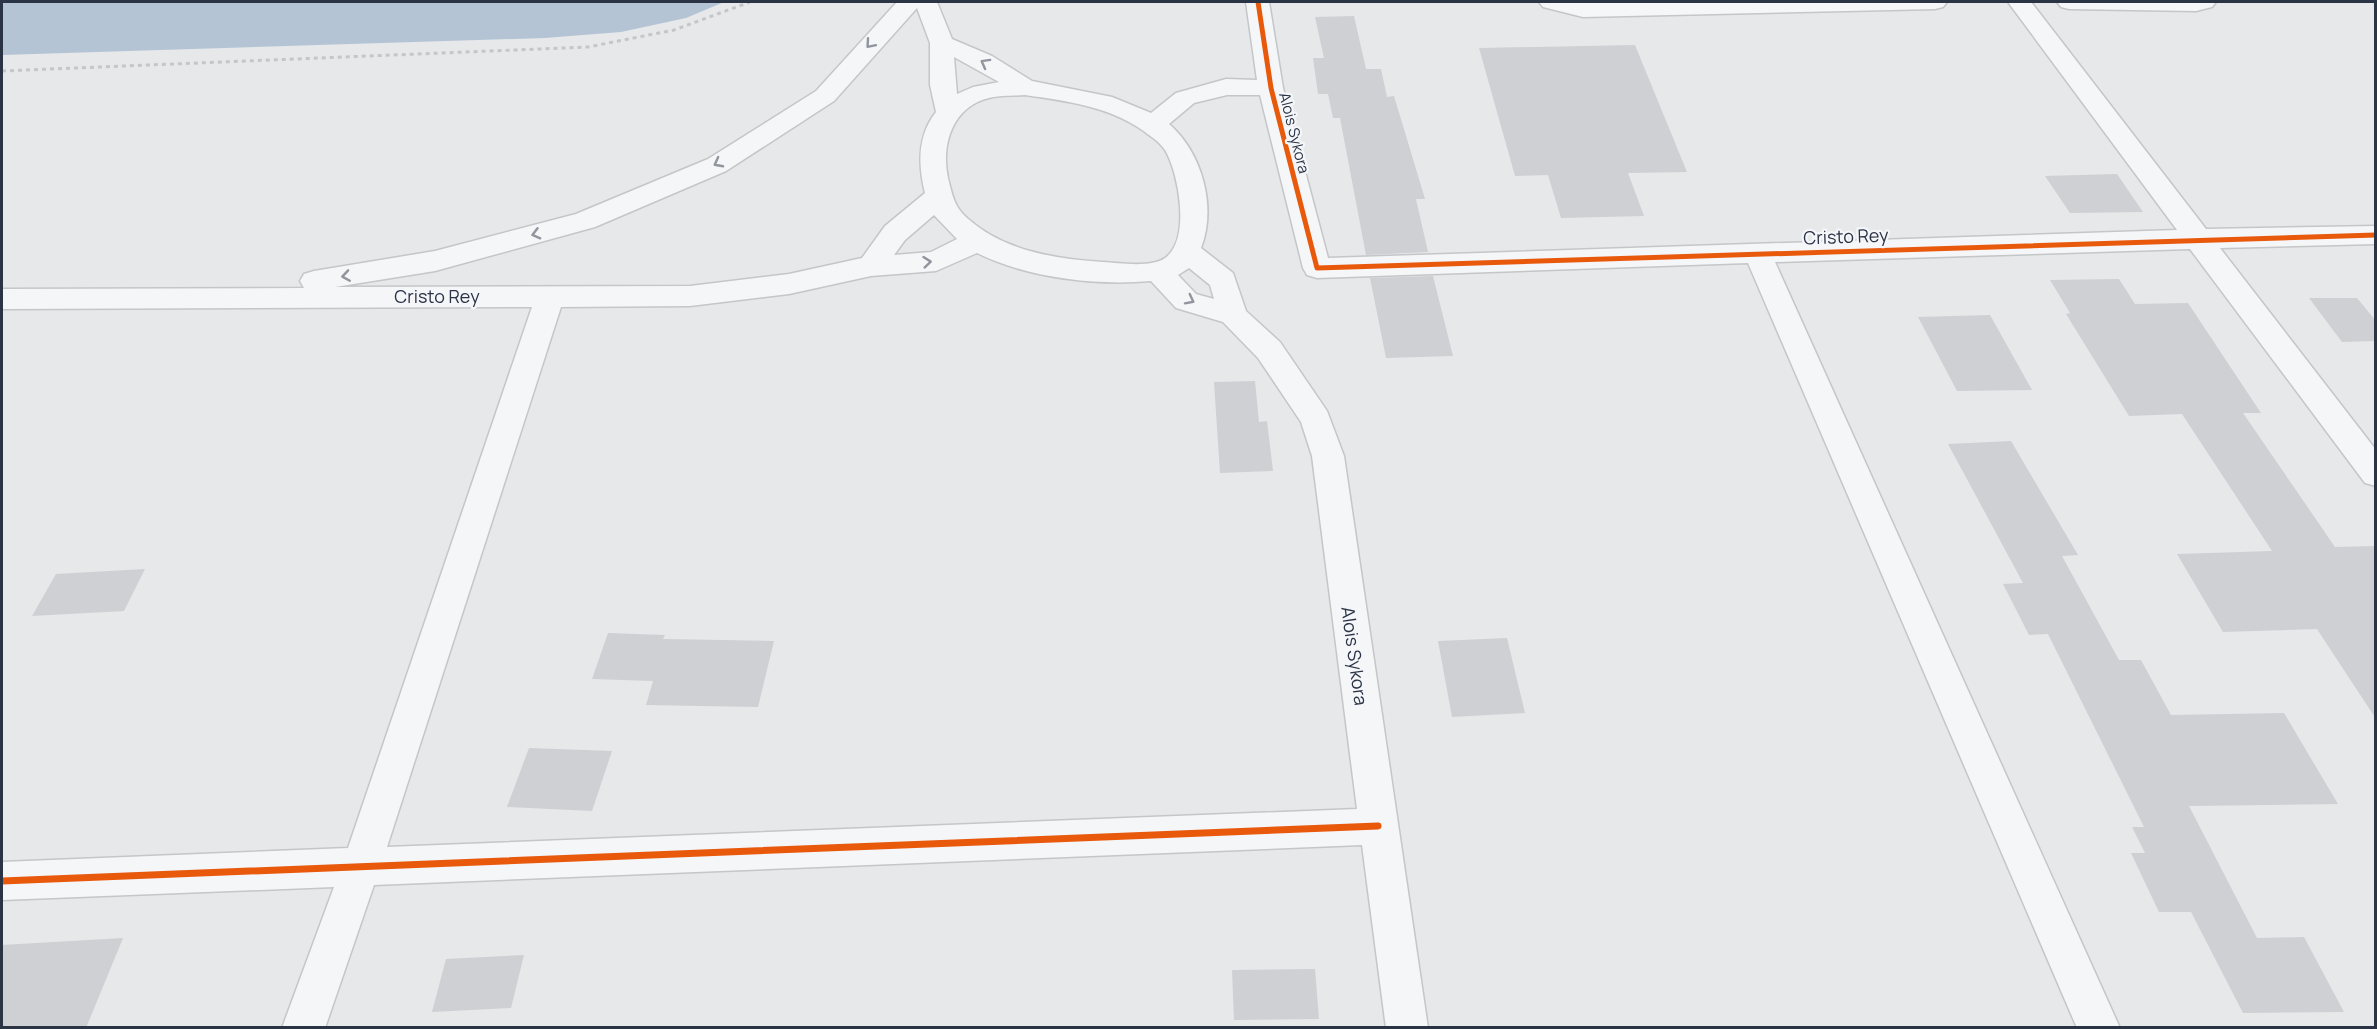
<svg xmlns="http://www.w3.org/2000/svg" width="2377" height="1029" viewBox="0 0 2377 1029" font-family="Manrope,sans-serif">
  <style>
    .water { fill: #b4c4d5 }
    .building { fill: #ced0d3 }
    .lines { fill: none; stroke-linecap: round; stroke-linejoin: round }
    .minor-casing { stroke: #c4c6c8; stroke-width: 3 }
    .path { stroke: #c5c6ca; stroke-width: 3; stroke-dasharray: 4 4; stroke-linecap: butt }
    .minor { fill: #f5f6f7; fill-rule: evenodd }
    .cycleway-far1-casing { stroke: #f4f6f9; stroke-width: 8 }
    .cycleway-casing { stroke: #f4f6f9; stroke-width: 10 }
    .cycleway-far1 { stroke: #e8590c; stroke-width: 5 }
    .cycleway { stroke: #e8590c; stroke-width: 7 }
    .oneway { stroke: #90959e }
    .labels { text-anchor: middle; stroke-width: 4.5; stroke-linejoin: round; paint-order: stroke }
    .far-street-label { font-size: 15px; fill: #2b3445; stroke: #f4f6f9 }
    .street-label { font-size: 18px; fill: #2b3445; stroke: #f4f6f9 }
  </style>
  <rect width="100%" height="100%" fill="#e6e8ea"/>
  <polygon class="water" points="2,2 724,2 686,18 621,32 545,38 2,55"/>
  <g class="building">
    <polygon points="1354,16 1366,69 1381,69 1387,97 1394,96 1425,199 1416,199 1428,252 1366,255 1340,118 1333,118 1328,94 1318,94 1313,58 1324,58 1315,17"/>
    <polygon points="1635,45 1687,172 1628,173 1644,216 1561,218 1548,175 1515,176 1479,48"/>
    <polygon points="2117,174 2143,212 2070,213 2045,176"/>
    <polygon points="1433,276 1453,356 1386,358 1370,278"/>
    <polygon points="2119,279 2135,304 2188,303 2261,413 2243,413 2335,547 2376,546 2376,719 2317,629 2223,632 2177,554 2272,551 2182,414 2129,416 2066,314 2070,313 2050,280"/>
    <polygon points="2309,298 2357,298 2376,321 2376,341 2342,342"/>
    <polygon points="1990,315 2032,390 1957,391 1918,317"/>
    <polygon points="1255,381 1259,422 1267,421 1273,471 1220,473 1214,382"/>
    <polygon points="2011,441 2078,555 2062,556 2119,660 2141,660 2171,715 2284,713 2338,804 2189,806 2257,938 2304,937 2344,1012 2243,1013 2191,912 2159,912 2131,853 2145,853 2132,827 2144,827 2048,634 2029,635 2003,584 2023,583 1948,444"/>
    <polygon points="145,569 124,611 32,616 56,574"/>
    <polygon points="608,633 665,635 663,639 774,641 758,707 646,705 653,681 592,679"/>
    <polygon points="1507,638 1525,713 1452,717 1438,641"/>
    <polygon points="529,748 612,751 592,811 507,807"/>
    <polygon points="123,938 86,1028 2,1028 2,945"/>
    <polygon points="524,955 511,1008 432,1012 446,959"/>
    <polygon points="1315,969 1319,1019 1234,1020 1232,970"/>
  </g>
  <g class="lines">
    <g class="minor-casing">
      <g id="minor">
        <path d="M897 2H937L952 39 992 56 1032 81 1112 97 1151 113 1176 93 1226 79 1257 80 1246 2H1269L1283 88 1328 258 2177 230 2008 2H2031L2206 229 2376 226V244L2220 248 2376 450V486L2365 483 2190 249 1775 262 2120 1028H2077L1748 263 1317 278 1307 275 1303 268 1260 95H1227L1194 103 1169 124C1202 153 1217 206 1201 248L1233 273 1246 311 1280 342 1327 411 1344 456 1428 1028H1386L1362 845 374 885 325 1028H282L334 887 2 900V862L348 848 532 307 2 309V289L304 288 300 281 304 274 314 271 435 251 576 214 708 159 816 91ZM917 8 930 43V85L936 112C917 136 918 165 925 193L885 226 862 258 789 274 690 286 335 287 435 271 595 227 726 171 834 101ZM954 57 999 82 973 87 957 94ZM1025 95C1067 101 1114 107 1149 135 1155 139 1161 144 1165 150 1179 173 1191 240 1165 258 1151 268 1120 263 1103 262 1055 259 1004 251 967 218 954 207 952 194 948 178 941 145 952 107 989 98 1000 95 1013 96 1025 95ZM934 215 957 239 931 252 894 255 905 240ZM977 253C1028 278 1095 286 1151 281L1176 308 1223 322 1258 358 1301 422 1312 456 1357 809 387 847 561 307 690 306 789 294 871 276 936 271ZM1189 268 1210 285 1214 299 1196 294 1178 275Z"/>
        <polygon points="1539,2 1583,3 1947,2 1943,7 1935,9 1583,17 1543,7"/>
        <polygon points="2057,2 2216,2 2212,7 2196,11 2069,9 2061,7"/>
      </g>
    </g>
    <polyline class="path" points="2,71 588,47 674,30 750,2"/>
    <use href="#minor" class="minor"/>
    <g class="cycleway-far1-casing">
      <polyline id="cycleway-far1" points="1258,2 1271,88 1317,268 2376,235"/>
    </g>
    <g class="cycleway-casing">
      <polyline id="cycleway" points="2,881 1378,826"/>
    </g>
    <use href="#cycleway-far1" class="cycleway-far1"/>
    <use href="#cycleway" class="cycleway"/>
  </g>
  <defs><path id="oneway-chevron" d="M-2-3.5L2.5 0L-2 3.5" fill="none" stroke-width="1.6" stroke-linecap="round" stroke-linejoin="round" transform="scale(1.5)"/></defs>
  <g class="oneway">
    <use href="#oneway-chevron" transform="translate(870 44) rotate(131)"/>
    <use href="#oneway-chevron" transform="translate(985 63) rotate(-151)"/>
    <use href="#oneway-chevron" transform="translate(718 163) rotate(152)"/>
    <use href="#oneway-chevron" transform="translate(536 234) rotate(165)"/>
    <use href="#oneway-chevron" transform="translate(927 262) rotate(-6)"/>
    <use href="#oneway-chevron" transform="translate(346 276) rotate(171)"/>
    <use href="#oneway-chevron" transform="translate(1190 300) rotate(27)"/>
  </g>
  <g class="labels">
    <g class="far-street-label">
      <text transform="translate(1294 133) rotate(76)" y="5">Alois Sykora</text>
    </g>
    <g class="street-label">
      <text transform="translate(1846 237) rotate(-2)" y="6">Cristo Rey</text>
      <text x="437" y="303">Cristo Rey</text>
      <text transform="translate(1354 656) rotate(82)" y="6">Alois Sykora</text>
    </g>
  </g>
  <rect width="2377" height="1029" fill="none" stroke="#2b3445" stroke-width="6"/>
</svg>
